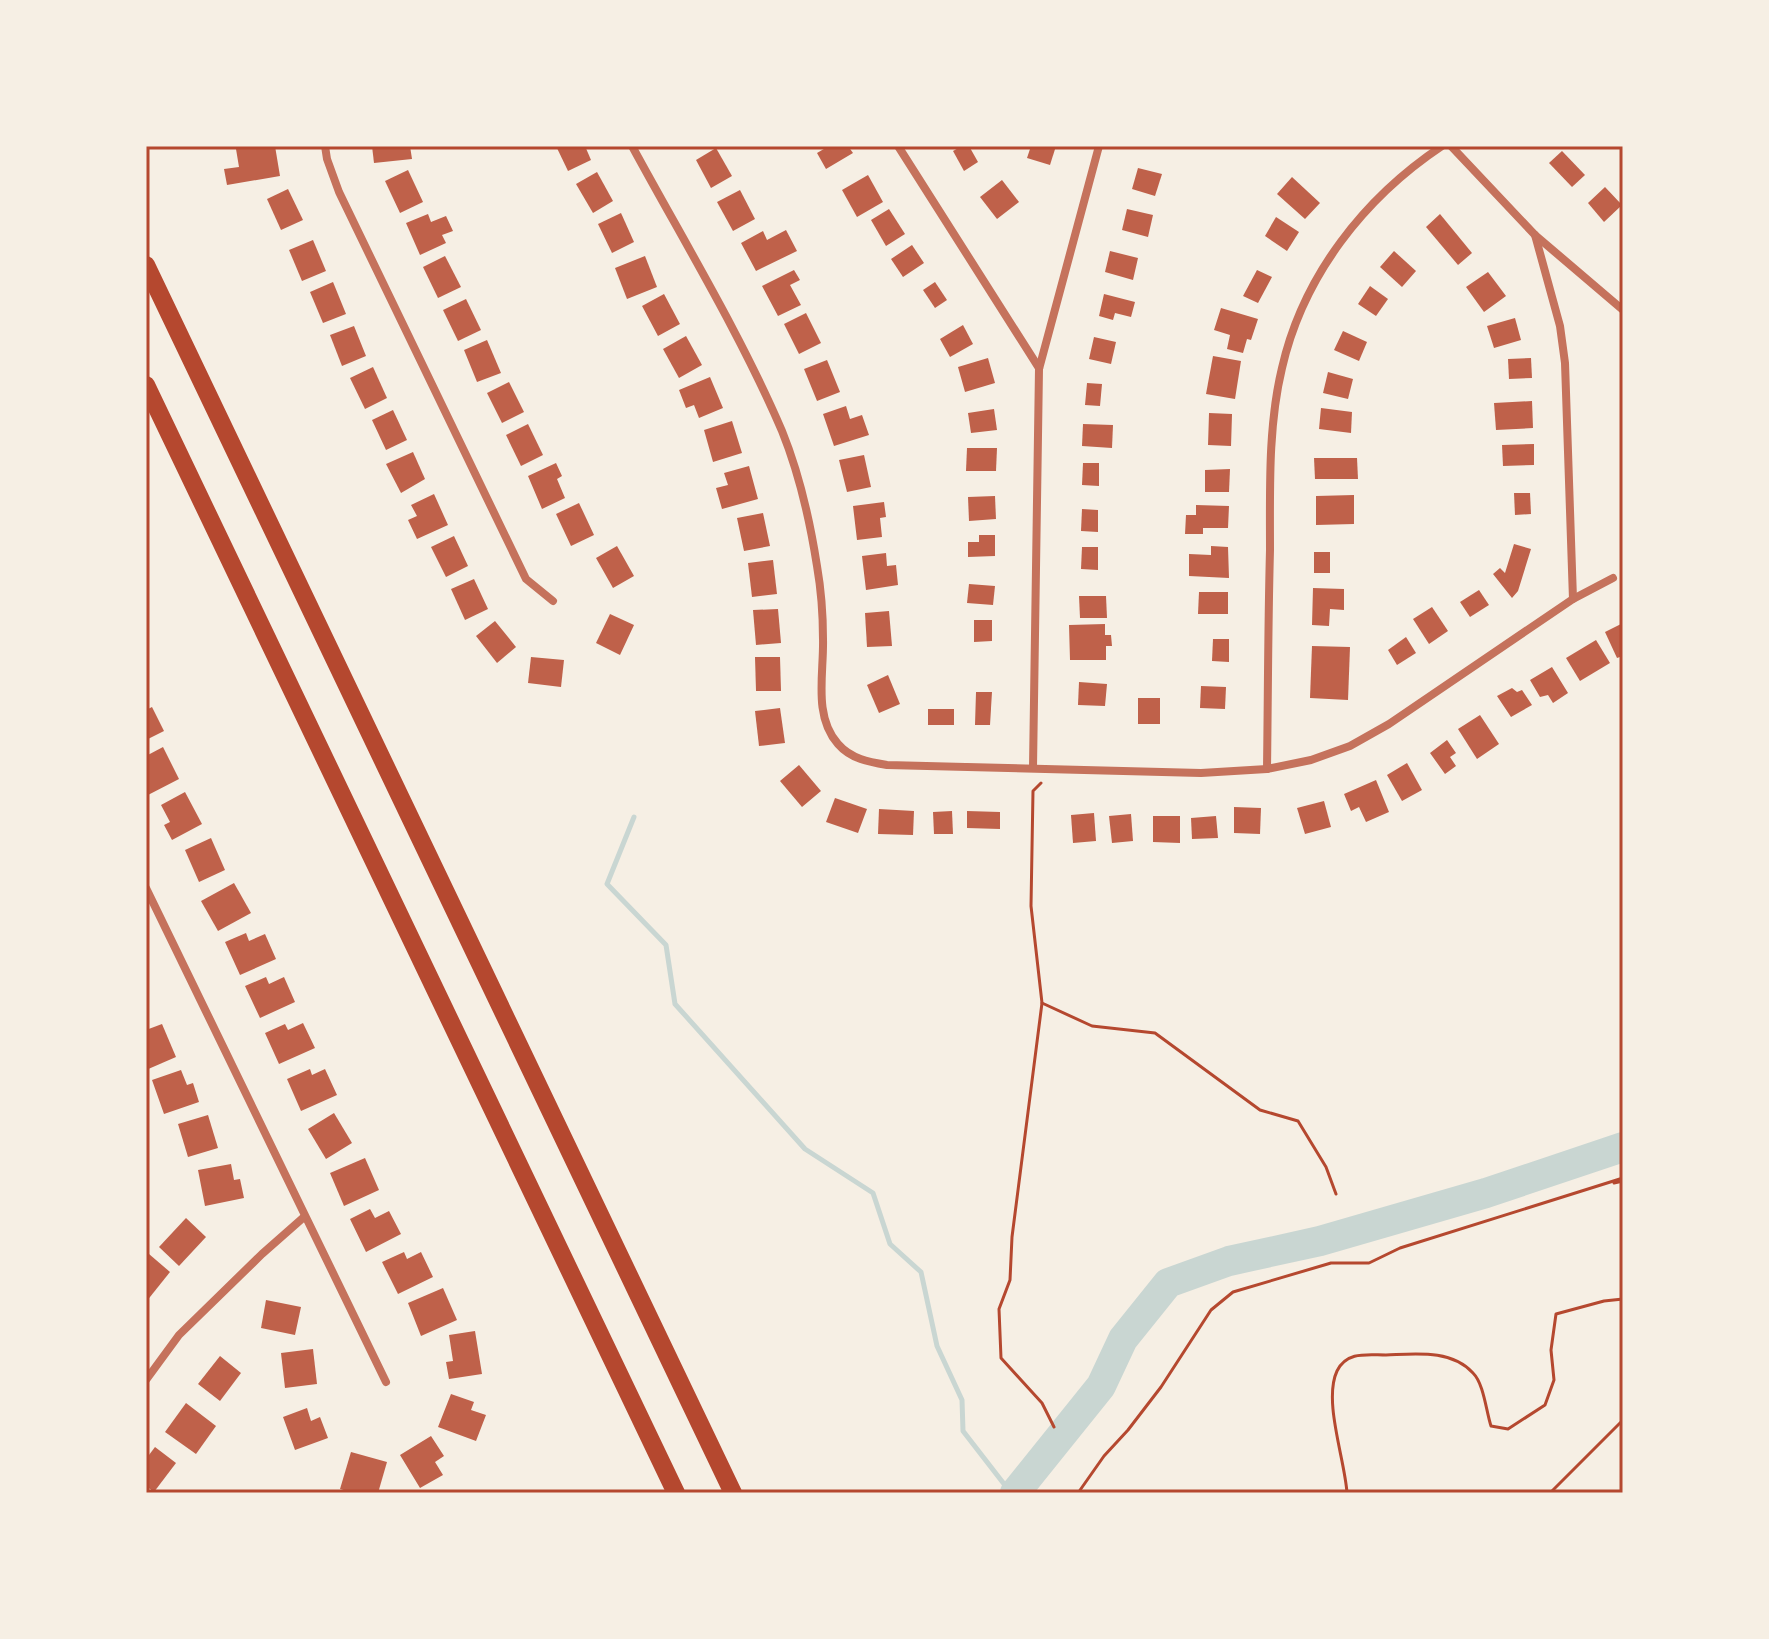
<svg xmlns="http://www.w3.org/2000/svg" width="1769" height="1639" viewBox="0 0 1769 1639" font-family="'PT Sans',sans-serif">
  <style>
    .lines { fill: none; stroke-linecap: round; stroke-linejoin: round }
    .stream { stroke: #c9d6d2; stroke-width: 5 }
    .river { stroke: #c9d6d2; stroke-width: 30 }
    .building { fill: #bf614a }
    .path { stroke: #b5482f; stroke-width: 3 }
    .minor { stroke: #c5725c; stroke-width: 8 }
    .motorway { stroke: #b5482f; stroke-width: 18 }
    .neatline { fill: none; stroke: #b5482f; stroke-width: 3 }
  </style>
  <rect width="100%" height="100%" fill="#f6efe4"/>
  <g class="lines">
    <polyline class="stream" points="634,817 607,884 666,945 675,1004 805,1149 873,1193 890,1244 921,1272 937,1346 962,1400 963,1431 1011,1493"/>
    <polyline class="river" points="1015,1493 1101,1386 1123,1339 1168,1283 1229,1261 1320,1241 1486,1193 1623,1147"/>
  </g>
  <g class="building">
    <polygon points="256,146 275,146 280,176 227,185 224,169 239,167 236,149"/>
    <polygon points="372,146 410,146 412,159 374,163"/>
    <polygon points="556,146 585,146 591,160 568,171"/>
    <polygon points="829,146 848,146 853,153 826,169 817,153"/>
    <polygon points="962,146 969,146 978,162 964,171 953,151"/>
    <polygon points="1031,146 1056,146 1050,165 1027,158"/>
    <polygon points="716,148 732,176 711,188 696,160"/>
    <polygon points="1562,151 1585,175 1572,187 1549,163"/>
    <polygon points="1138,168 1162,174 1155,196 1132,189"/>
    <polygon points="408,170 423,202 400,213 385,181"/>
    <polygon points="597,172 613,201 593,213 576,184"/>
    <polygon points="868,175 883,202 857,217 842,190"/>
    <polygon points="1292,177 1320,203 1305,219 1277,194"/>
    <polygon points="1002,180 1019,202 997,219 980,197"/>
    <polygon points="1605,187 1622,205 1604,222 1588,203"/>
    <polygon points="288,189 303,220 281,230 267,199"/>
    <polygon points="740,190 755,219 733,231 717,202"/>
    <polygon points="889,209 905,234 886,246 871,220"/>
    <polygon points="1127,209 1153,215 1148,237 1122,230"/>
    <polygon points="621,213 634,242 612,253 598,224"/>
    <polygon points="428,214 431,222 446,216 453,231 442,235 446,243 420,255 406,223"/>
    <polygon points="1440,214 1472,253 1458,265 1426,227"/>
    <polygon points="1276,217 1299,232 1287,251 1265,236"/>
    <polygon points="786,230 797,251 756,271 741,243 763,231 767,240"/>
    <polygon points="313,240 326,271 302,281 289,250"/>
    <polygon points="912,245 924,263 903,277 891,259"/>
    <polygon points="1110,251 1138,258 1133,280 1105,272"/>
    <polygon points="1394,251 1416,271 1402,287 1380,267"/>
    <polygon points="445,256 461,287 438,298 423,267"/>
    <polygon points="645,256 657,287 627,299 615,268"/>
    <polygon points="794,270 800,280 790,285 801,305 778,316 762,286"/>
    <polygon points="1257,270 1272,277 1258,303 1243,296"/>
    <polygon points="1488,272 1506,296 1484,312 1466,287"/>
    <polygon points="333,282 346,314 323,323 310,292"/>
    <polygon points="935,282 947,300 935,308 923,290"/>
    <polygon points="1370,286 1388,299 1376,316 1358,304"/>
    <polygon points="664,294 680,324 658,336 642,306"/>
    <polygon points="1104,294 1135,302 1131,317 1115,313 1113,320 1099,316"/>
    <polygon points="466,299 481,330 458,341 443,310"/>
    <polygon points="1221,308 1258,319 1251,340 1247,339 1243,353 1227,349 1230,335 1214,330"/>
    <polygon points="806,313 821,343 799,354 784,324"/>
    <polygon points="1515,318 1521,340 1494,348 1487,326"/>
    <polygon points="963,325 973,344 950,357 940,339"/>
    <polygon points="354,326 366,356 342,366 330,335"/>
    <polygon points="1343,331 1367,342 1359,361 1334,350"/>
    <polygon points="686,336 702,365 679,378 663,349"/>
    <polygon points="1094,337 1116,342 1111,364 1089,359"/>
    <polygon points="487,340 501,373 477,382 464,350"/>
    <polygon points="1213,356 1241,361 1235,399 1206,394"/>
    <polygon points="988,358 995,383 965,392 958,367"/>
    <polygon points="1531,358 1532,378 1509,379 1508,359"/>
    <polygon points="827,360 840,392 817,401 804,369"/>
    <polygon points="373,367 387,398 365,409 350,378"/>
    <polygon points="1328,372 1353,379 1348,399 1323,393"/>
    <polygon points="710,377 723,408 699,418 694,405 686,408 679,390"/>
    <polygon points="509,382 524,412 502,423 487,393"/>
    <polygon points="1087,383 1102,384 1100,406 1085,405"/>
    <polygon points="1532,401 1533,428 1496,430 1494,403"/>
    <polygon points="846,406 850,419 862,415 869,435 834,446 823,414"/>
    <polygon points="1321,408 1352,412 1351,433 1319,429"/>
    <polygon points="994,409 997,430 971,433 968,413"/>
    <polygon points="393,410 407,440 386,450 372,420"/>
    <polygon points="1209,413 1232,414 1231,446 1208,445"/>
    <polygon points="732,421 742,453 713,462 704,430"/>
    <polygon points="528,424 543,455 521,466 506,435"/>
    <polygon points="1083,424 1113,425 1112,448 1082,446"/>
    <polygon points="1534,444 1534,465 1503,466 1502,445"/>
    <polygon points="967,448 997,448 996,471 966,471"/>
    <polygon points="413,452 425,479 401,493 386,464"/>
    <polygon points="864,455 871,487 847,492 839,460"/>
    <polygon points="1314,458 1357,458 1358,479 1315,479"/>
    <polygon points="556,463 562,476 557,479 565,498 542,509 528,476"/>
    <polygon points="1083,463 1099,463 1099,486 1082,485"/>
    <polygon points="749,466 758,499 722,509 716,488 728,485 724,473"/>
    <polygon points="1230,469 1229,492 1205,492 1205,470"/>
    <polygon points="1514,493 1530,493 1531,514 1515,515"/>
    <polygon points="434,494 448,525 417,539 408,520 417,516 411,505"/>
    <polygon points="1354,495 1354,524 1316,525 1316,496"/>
    <polygon points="995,496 996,519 969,521 968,497"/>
    <polygon points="884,502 886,517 880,518 882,537 857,540 853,506"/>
    <polygon points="579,503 594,535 571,546 556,514"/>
    <polygon points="1196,505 1229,506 1228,528 1203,528 1203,534 1185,534 1186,515 1196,515"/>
    <polygon points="1082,509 1098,510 1098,532 1081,531"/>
    <polygon points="763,513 770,546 744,551 737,518"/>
    <polygon points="979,535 995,535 995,556 968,557 968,542 979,542"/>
    <polygon points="454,536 468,566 446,577 431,547"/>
    <polygon points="1514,544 1531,549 1518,591 1512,598 1493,574 1500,568 1505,573"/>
    <polygon points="617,546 634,576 613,588 596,558"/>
    <polygon points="1211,546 1228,547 1229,578 1189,576 1189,554 1211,555"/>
    <polygon points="1082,547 1098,547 1098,570 1081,569"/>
    <rect x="1314" y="552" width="16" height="21"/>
    <polygon points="886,553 887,566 896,565 898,585 866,590 862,556"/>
    <polygon points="773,560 777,594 752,597 748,563"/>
    <polygon points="474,579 488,609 465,620 451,589"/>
    <polygon points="969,584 995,586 993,605 967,603"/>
    <polygon points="1313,588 1344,589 1344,610 1330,609 1329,626 1312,625"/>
    <polygon points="1479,590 1489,605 1470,617 1460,602"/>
    <polygon points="1199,592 1228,592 1228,614 1198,614"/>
    <polygon points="1079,596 1106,596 1107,618 1080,618"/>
    <polygon points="1432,607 1448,631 1429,644 1413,619"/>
    <polygon points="778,609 781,643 756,645 753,610"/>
    <polygon points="889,611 892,646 867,647 865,613"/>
    <polygon points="610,614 634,625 620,655 596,643"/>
    <polygon points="974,620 992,620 992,641 974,642"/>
    <polygon points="495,621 516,647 497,663 476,636"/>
    <polygon points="1623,623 1623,656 1617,658 1605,632"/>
    <polygon points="1105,624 1105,635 1111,635 1112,646 1106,646 1106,660 1070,660 1069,625"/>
    <polygon points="1406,637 1416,653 1397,665 1388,650"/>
    <polygon points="1213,639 1229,639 1229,662 1212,661"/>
    <polygon points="1596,640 1610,663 1580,681 1566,658"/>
    <polygon points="1312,646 1350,647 1348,700 1310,698"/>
    <polygon points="531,657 564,660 561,687 528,683"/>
    <polygon points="755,657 780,657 781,691 756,691"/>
    <polygon points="1552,667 1568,693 1553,703 1548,695 1540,697 1530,680"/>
    <polygon points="888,675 900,704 879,713 867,685"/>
    <polygon points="1079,682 1107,684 1105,706 1078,705"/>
    <polygon points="1201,686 1226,687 1225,709 1200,708"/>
    <polygon points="1512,688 1517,692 1522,690 1532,705 1511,717 1497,696"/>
    <polygon points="976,692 992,692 990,725 975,725"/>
    <rect x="1138" y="698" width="22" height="26"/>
    <polygon points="152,707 164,731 146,740 146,710"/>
    <polygon points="780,708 785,743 759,746 755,711"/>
    <rect x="928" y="709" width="26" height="16"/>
    <polygon points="1480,715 1499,744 1477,759 1458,729"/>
    <polygon points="1447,740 1456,753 1450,757 1456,766 1445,774 1430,753"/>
    <polygon points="163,747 179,779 148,795 146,756"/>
    <polygon points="1407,763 1422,790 1402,801 1387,775"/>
    <polygon points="799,765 821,791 802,807 780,781"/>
    <polygon points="1376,780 1389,812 1366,822 1359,807 1351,811 1344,794"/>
    <polygon points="185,792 202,824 172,840 164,825 170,822 161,805"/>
    <polygon points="835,798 867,809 858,833 826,822"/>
    <polygon points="1324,801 1331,827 1305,834 1297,808"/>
    <polygon points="1234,807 1261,808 1260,834 1234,833"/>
    <polygon points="879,809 914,811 913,835 878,834"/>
    <polygon points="952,811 953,834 934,834 933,812"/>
    <polygon points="967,811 1000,812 1000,829 967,828"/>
    <polygon points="1094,813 1096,841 1073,843 1071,815"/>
    <polygon points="1131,814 1133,841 1112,843 1109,816"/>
    <polygon points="1153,816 1180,816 1180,843 1153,842"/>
    <polygon points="1216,816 1218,838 1192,839 1191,818"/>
    <polygon points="211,838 225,870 199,882 185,850"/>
    <polygon points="234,883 251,913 218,931 201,901"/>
    <polygon points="246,933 249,941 265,934 276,959 240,975 225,942"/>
    <polygon points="266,977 269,984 284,977 295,1002 260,1018 245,986"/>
    <polygon points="303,1023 315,1048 279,1064 265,1033 285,1024 288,1030"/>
    <polygon points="162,1024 176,1057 146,1070 146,1030"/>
    <polygon points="310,1069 312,1075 325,1069 337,1095 301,1111 287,1079"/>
    <polygon points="181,1070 187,1085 193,1083 199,1102 164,1114 152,1080"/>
    <polygon points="334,1113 352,1143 326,1159 308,1129"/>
    <polygon points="208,1115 218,1148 188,1157 178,1124"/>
    <polygon points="365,1158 379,1190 344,1206 330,1173"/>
    <polygon points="231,1164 234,1180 240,1179 244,1198 205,1206 198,1170"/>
    <polygon points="370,1209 375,1218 389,1211 401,1234 366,1252 350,1219"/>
    <polygon points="186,1218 206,1237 179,1266 159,1247"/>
    <polygon points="404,1252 407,1259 421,1252 433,1277 398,1294 382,1262"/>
    <polygon points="149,1254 170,1272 146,1302 146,1258"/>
    <polygon points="443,1288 457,1320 421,1336 408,1303"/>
    <polygon points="266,1300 301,1307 295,1335 261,1328"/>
    <polygon points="475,1331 482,1374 449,1379 446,1362 453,1361 449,1335"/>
    <polygon points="313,1349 317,1384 285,1388 281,1353"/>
    <polygon points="220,1356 241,1373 220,1401 198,1384"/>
    <polygon points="451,1394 474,1402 471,1410 486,1415 476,1441 438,1427"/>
    <polygon points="186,1403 216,1426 196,1454 165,1432"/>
    <polygon points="307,1408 311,1421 320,1417 328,1438 295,1450 283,1417"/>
    <polygon points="431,1436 444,1456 435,1462 443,1475 420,1488 400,1455"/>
    <polygon points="155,1447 176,1463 154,1492 146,1486 146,1459"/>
    <polygon points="351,1452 387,1462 378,1493 354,1493 340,1489"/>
  </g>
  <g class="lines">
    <g class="path">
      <polyline points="1041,783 1033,791 1031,906 1042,1003 1092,1026 1155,1033 1260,1110 1298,1121 1326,1167 1336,1194"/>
      <polyline points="1042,1003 1012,1237 1010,1280 999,1309 1001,1358 1042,1403 1054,1427"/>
      <polyline points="1614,1183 1623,1181"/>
      <polyline points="1078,1493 1104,1456 1128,1430 1161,1387 1211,1310 1233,1292 1331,1263 1369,1263 1400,1248 1623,1178"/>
      <path d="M1347 1493C1345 1460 1323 1401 1337 1371 1347 1351 1367 1355 1386 1355 1415 1354 1451 1349 1473 1373 1484 1384 1486 1411 1491 1426L1508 1429 1545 1405 1554 1380 1551 1350 1556 1314 1604 1301 1623 1299"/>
      <polyline points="1550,1493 1623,1420"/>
    </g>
    <g class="minor">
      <polyline points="325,146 327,159 339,192 526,579 553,601"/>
      <path d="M632 146C683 240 740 333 782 431 799 473 810 521 817 566 821 589 823 615 823 639 824 673 813 716 838 744 851 759 869 762 887 765L1201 773 1267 769 1311 760 1350 746 1389 724 1573 599 1613 578"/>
      <polyline points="898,146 1039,368"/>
      <polyline points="1451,146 1535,235 1623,310"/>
      <polyline points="1535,235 1560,326 1565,363 1573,599"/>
      <polyline points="1033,767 1039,369 1099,146"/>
      <path d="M1267 769C1268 696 1268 623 1270 550 1270 489 1268 426 1282 368 1303 276 1364 198 1442 146"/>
      <polyline points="146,888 386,1382"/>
      <polyline points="146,1380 179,1335 262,1254 304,1217"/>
    </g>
    <g class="motorway">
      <polyline points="146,265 733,1493"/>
      <polyline points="146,385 676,1493"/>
    </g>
  </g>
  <rect width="1769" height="1639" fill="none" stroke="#f6efe4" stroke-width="296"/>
  <rect x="148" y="148" width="1473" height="1343" class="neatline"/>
</svg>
